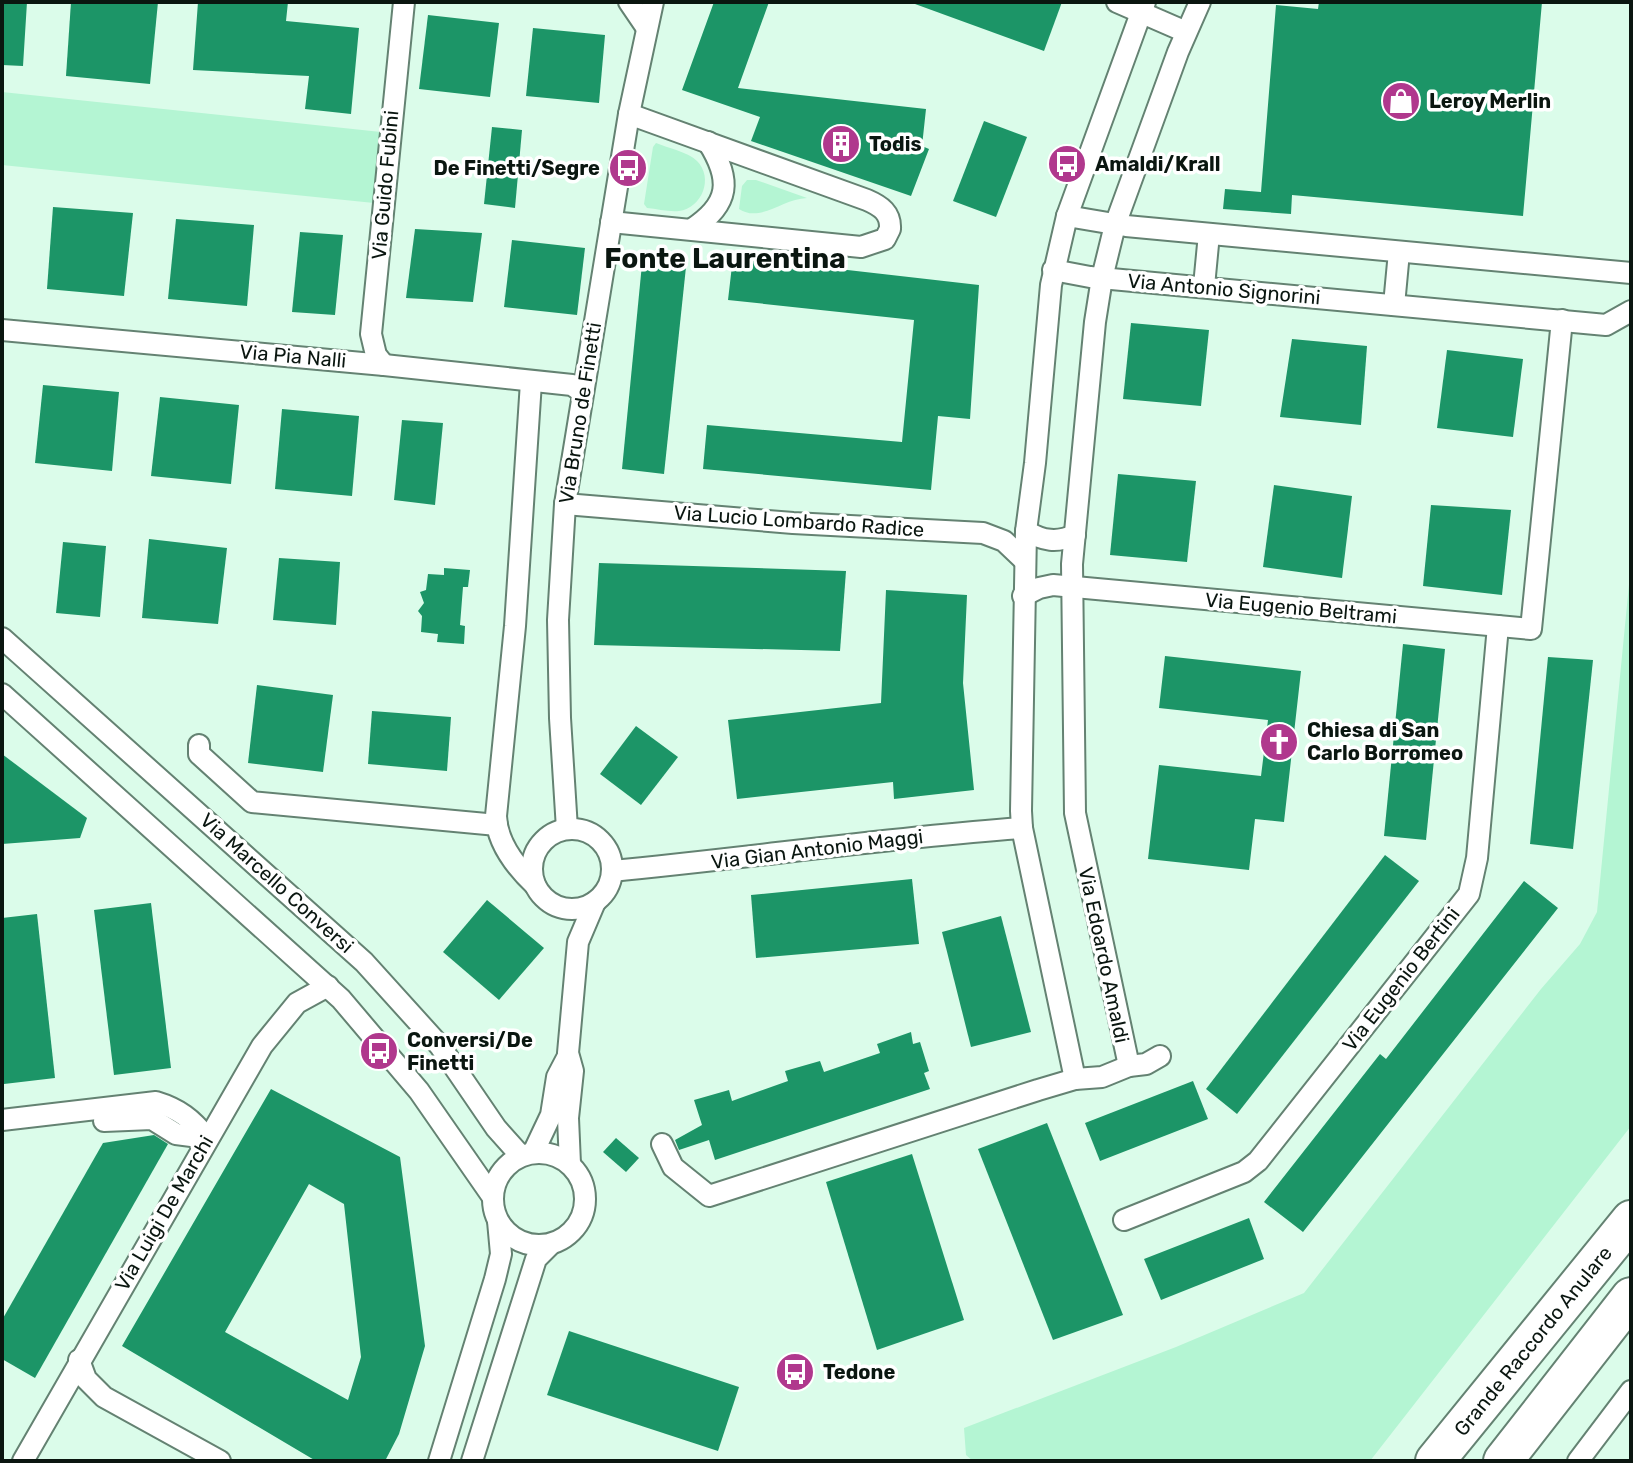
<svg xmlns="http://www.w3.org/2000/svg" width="1633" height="1463" viewBox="0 0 1633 1463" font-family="Rubik,sans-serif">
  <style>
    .green { fill: #b4f5d3 }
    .building { fill: #1c9567; fill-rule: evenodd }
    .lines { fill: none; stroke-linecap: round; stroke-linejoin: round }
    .minor-casing { stroke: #648272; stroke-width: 24 }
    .motorway-casing { stroke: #648272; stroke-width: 42 }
    .minor { stroke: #fff; stroke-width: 20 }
    .motorway { stroke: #fff; stroke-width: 38 }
    .labels { text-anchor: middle; stroke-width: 7; stroke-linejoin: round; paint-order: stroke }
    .poi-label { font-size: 20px; font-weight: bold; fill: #0a1610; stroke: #fff; text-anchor: start }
    .street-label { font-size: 20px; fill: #0a1610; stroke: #fff }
    .district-label { font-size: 28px; font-weight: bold; fill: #0a1610; stroke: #fff }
  </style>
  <rect width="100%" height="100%" fill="#dbfcea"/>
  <g class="green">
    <polygon points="2,92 381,132 374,203 2,165"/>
    <path d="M656 143C668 148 688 152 697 161 714 178 702 208 679 211 669 212 657 209 647 208L644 204 653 147Z"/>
    <path d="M747 180H756L807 198C782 199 760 223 739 209L742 186Z"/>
    <polygon points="1631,564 1631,1126 1370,1461 973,1461 966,1455 964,1428 1176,1347 1304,1293 1541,989 1580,944 1597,912"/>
  </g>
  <g class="building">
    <polygon points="2,2 27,2 23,66 2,65"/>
    <polygon points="71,2 158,2 150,84 66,76"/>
    <polygon points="198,2 288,2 286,21 359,28 351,114 305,109 309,76 193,70"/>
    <polygon points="714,2 769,2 738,88 926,109 922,146 929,149 911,196 751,141 760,117 682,90"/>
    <polygon points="915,2 1062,2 1044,51 915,4"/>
    <polygon points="1319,2 1542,2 1523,216 1292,195 1291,214 1223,209 1225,189 1261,192 1276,5 1318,9"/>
    <polygon points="428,15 499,23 490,97 419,89"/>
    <polygon points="533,28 605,35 599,103 526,96"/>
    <polygon points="984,121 1027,137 996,217 953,201"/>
    <polygon points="492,127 522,130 515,208 484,204"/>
    <polygon points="53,207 133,213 124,296 47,289"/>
    <polygon points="176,219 254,225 247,306 168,299"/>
    <polygon points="415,229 482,233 473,302 406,298"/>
    <polygon points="300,232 343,235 335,315 292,312"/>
    <polygon points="512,240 585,248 577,315 504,307"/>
    <polygon points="733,257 979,285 970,419 938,416 931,490 703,469 707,425 902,442 914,320 728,300"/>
    <polygon points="642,264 686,267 664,474 622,469"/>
    <polygon points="1131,323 1209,330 1201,406 1123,399"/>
    <polygon points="1292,339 1367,346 1361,425 1280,417"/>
    <polygon points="1447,350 1523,359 1513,437 1437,428"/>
    <polygon points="43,385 119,392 112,471 35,463"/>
    <polygon points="160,397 239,405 231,484 151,476"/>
    <polygon points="282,409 359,416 352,496 275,489"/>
    <polygon points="402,420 443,423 435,505 394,500"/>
    <polygon points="1118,474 1196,481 1187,562 1110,555"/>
    <polygon points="1274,485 1352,496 1342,578 1263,567"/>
    <polygon points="1431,505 1511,510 1502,595 1423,586"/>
    <polygon points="149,539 227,548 218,624 142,618"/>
    <polygon points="63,542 106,546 100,617 56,613"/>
    <polygon points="279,558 340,562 336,625 273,620"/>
    <polygon points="599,563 846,571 840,651 594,645"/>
    <polygon points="444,568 470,570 468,587 463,587 460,625 465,626 464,644 437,642 438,634 421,632 422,616 418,611 424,603 420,592 426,590 428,574 444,575"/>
    <polygon points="886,590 967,595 963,683 974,790 894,799 893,782 737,799 728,720 881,703"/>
    <polygon points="1403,644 1445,649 1426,840 1384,836"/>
    <polygon points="1165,656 1301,671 1284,822 1255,819 1249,870 1148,859 1159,765 1261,776 1268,720 1159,708"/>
    <polygon points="1548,657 1593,660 1573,849 1530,844"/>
    <polygon points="257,685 333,695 323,772 248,763"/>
    <polygon points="372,711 451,717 447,771 368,764"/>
    <polygon points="636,726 678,757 641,805 600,774"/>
    <polygon points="2,754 87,818 80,838 2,844"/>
    <polygon points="1385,855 1419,881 1237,1114 1206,1089"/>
    <polygon points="912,879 919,944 756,958 751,895"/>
    <polygon points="1524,881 1558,908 1303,1232 1264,1202 1380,1054 1386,1059"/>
    <polygon points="487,900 544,948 499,1000 443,952"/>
    <polygon points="151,903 171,1068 114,1075 94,910"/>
    <polygon points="37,914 55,1078 4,1084 2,918"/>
    <polygon points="1001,916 1031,1032 971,1047 942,932"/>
    <polygon points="911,1032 913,1044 920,1042 929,1071 924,1073 930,1089 715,1160 709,1140 679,1150 675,1140 702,1125 694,1100 729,1090 732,1101 788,1081 785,1071 820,1061 824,1072 880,1053 877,1044"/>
    <polygon points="1193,1081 1208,1119 1100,1161 1085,1123"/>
    <path d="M271 1089 400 1157 425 1346 399 1434 385 1461H316L122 1346ZM309 1184 344 1204 361 1357 348 1400 225 1332Z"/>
    <polygon points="1047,1123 1123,1315 1053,1340 978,1149"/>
    <polygon points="154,1135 168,1144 35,1378 2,1359 2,1320 103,1143"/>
    <polygon points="616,1138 639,1158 626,1172 603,1152"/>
    <polygon points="912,1154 964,1320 877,1350 826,1182"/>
    <polygon points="1249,1218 1264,1259 1161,1300 1144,1259"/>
    <polygon points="569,1331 739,1387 718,1451 547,1395"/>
  </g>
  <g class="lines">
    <g class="minor-casing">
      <g id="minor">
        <polyline points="629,2 646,27"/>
        <polyline points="1117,2 1186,32"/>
        <polyline points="1067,216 1126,226 1631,273"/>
        <path d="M611 222 861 247 885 239 890 229C891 213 881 206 867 200L629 114"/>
        <path d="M692 229C730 204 732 180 708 142"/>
        <polyline points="1053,270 1090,277 1606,325 1631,311"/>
        <polyline points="1204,286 1209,234"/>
        <polyline points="1394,305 1399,252"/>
        <polyline points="2,330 384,365 572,385 582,392"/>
        <polyline points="384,365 376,355 371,334 404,2"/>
        <path d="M531 382 515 626 496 816C497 844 516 867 535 885"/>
        <polyline points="565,504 793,523 983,533 1004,541 1024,560"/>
        <path d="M1026 531C1043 541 1057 543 1075 535"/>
        <polyline points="1023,596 1039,588 1053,585 1531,629 1562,320"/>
        <polyline points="2,638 364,962 440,1046 496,1128 521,1156"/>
        <polyline points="2,694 341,999 419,1091 492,1196"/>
        <polyline points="199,745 199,754 252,802 497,825"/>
        <circle cx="572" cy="869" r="40"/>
        <polyline points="567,829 560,718 558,620 565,504 629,114 653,2"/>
        <path d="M612 871C749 858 885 838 1022 828"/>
        <polyline points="1129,1066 1075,813 1072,564 1095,322 1102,278 1115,225 1178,52 1200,2"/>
        <polyline points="1075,1079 1022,828 1021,811 1026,531 1035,463 1051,285 1067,216 1145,2"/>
        <path d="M2 1120 156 1102C179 1109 192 1119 207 1138"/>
        <polyline points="104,1121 152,1119 176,1134 207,1138"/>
        <polyline points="662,1144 673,1167 709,1196 1038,1090 1075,1079 1102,1077 1129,1066 1146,1064 1160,1056"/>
        <circle cx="539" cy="1199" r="46"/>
        <polyline points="533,1153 551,1115 557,1077 568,1056"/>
        <polyline points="570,1164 568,1118 573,1071 568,1053 578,942 595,902"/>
        <polyline points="1124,1220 1244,1172 1258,1161 1469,894 1477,858 1498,626"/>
        <polyline points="79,1360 86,1379 104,1397 220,1461"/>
        <polyline points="23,1461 262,1046 297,1003 328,986"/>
        <polyline points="439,1461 495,1279 501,1254 498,1221"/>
        <polyline points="472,1461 536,1259 550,1245"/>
        <polyline points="1578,1461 1631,1391"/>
      </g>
    </g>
    <g class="motorway-casing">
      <g id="motorway">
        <polyline points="1435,1461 1631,1220"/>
        <polyline points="1503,1461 1631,1297"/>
      </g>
    </g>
    <use href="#minor" class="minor"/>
    <use href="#motorway" class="motorway"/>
  </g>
  <defs>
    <g id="shop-disc" transform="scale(2)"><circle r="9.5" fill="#b0388d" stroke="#fff"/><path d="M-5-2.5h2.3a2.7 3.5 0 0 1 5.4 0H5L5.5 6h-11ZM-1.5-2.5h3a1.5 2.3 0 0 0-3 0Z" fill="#fff"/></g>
    <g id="building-disc" transform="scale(2)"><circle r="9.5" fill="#b0388d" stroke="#fff"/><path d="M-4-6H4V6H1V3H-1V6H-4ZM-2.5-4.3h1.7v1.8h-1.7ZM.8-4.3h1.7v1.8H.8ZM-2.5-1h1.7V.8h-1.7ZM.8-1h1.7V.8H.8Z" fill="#fff"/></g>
    <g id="bus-disc" transform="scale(2)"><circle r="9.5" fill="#b0388d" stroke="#fff"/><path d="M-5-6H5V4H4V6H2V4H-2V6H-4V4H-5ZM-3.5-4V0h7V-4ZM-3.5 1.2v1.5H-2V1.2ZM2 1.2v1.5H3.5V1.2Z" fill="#fff"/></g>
    <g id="church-disc" transform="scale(2)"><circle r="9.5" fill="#b0388d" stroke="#fff"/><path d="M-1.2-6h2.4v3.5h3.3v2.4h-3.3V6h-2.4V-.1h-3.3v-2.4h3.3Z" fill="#fff"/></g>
  </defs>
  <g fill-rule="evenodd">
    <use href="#shop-disc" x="1401" y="101"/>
    <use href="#building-disc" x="841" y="144"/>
    <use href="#bus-disc" x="1067" y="164"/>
    <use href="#bus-disc" x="628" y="168"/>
    <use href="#church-disc" x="1279" y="742"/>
    <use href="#bus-disc" x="379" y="1051"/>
    <use href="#bus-disc" x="795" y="1372"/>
  </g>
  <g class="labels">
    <g class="poi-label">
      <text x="1429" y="108">Leroy Merlin</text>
      <text x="869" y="151">Todis</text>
      <text x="1095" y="171">Amaldi/Krall</text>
      <text x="600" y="175" text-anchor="end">De Finetti/Segre</text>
      <text x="1307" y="737">Chiesa di San<tspan x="1307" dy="23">Carlo Borromeo</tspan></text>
      <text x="407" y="1047">Conversi/De<tspan x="407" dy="23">Finetti</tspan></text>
      <text x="823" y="1379">Tedone</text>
    </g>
    <g class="street-label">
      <text transform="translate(385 185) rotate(-85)" y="7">Via Guido Fubini</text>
      <text transform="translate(1224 289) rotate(5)" y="7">Via Antonio Signorini</text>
      <text transform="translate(293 356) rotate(5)" y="7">Via Pia Nalli</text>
      <text transform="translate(580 413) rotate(-81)" y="7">Via Bruno de Finetti</text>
      <text transform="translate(799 521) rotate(4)" y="7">Via Lucio Lombardo Radice</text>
      <text transform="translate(1301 608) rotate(5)" y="7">Via Eugenio Beltrami</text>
      <text transform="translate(817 849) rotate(-7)" y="7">Via Gian Antonio Maggi</text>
      <text transform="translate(277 883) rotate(42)" y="7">Via Marcello Conversi</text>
      <text transform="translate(1104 955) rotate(78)" y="7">Via Edoardo Amaldi</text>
      <text transform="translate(1401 979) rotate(-52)" y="7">Via Eugenio Bertini</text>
      <text transform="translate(164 1213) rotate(-60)" y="7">Via Luigi De Marchi</text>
      <text transform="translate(1533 1341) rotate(-51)" y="7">Grande Raccordo Anulare</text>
    </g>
    <g class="district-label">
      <text x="725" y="268">Fonte Laurentina</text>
    </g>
  </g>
  <rect width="1633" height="1463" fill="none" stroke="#0a1610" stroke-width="8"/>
</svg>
